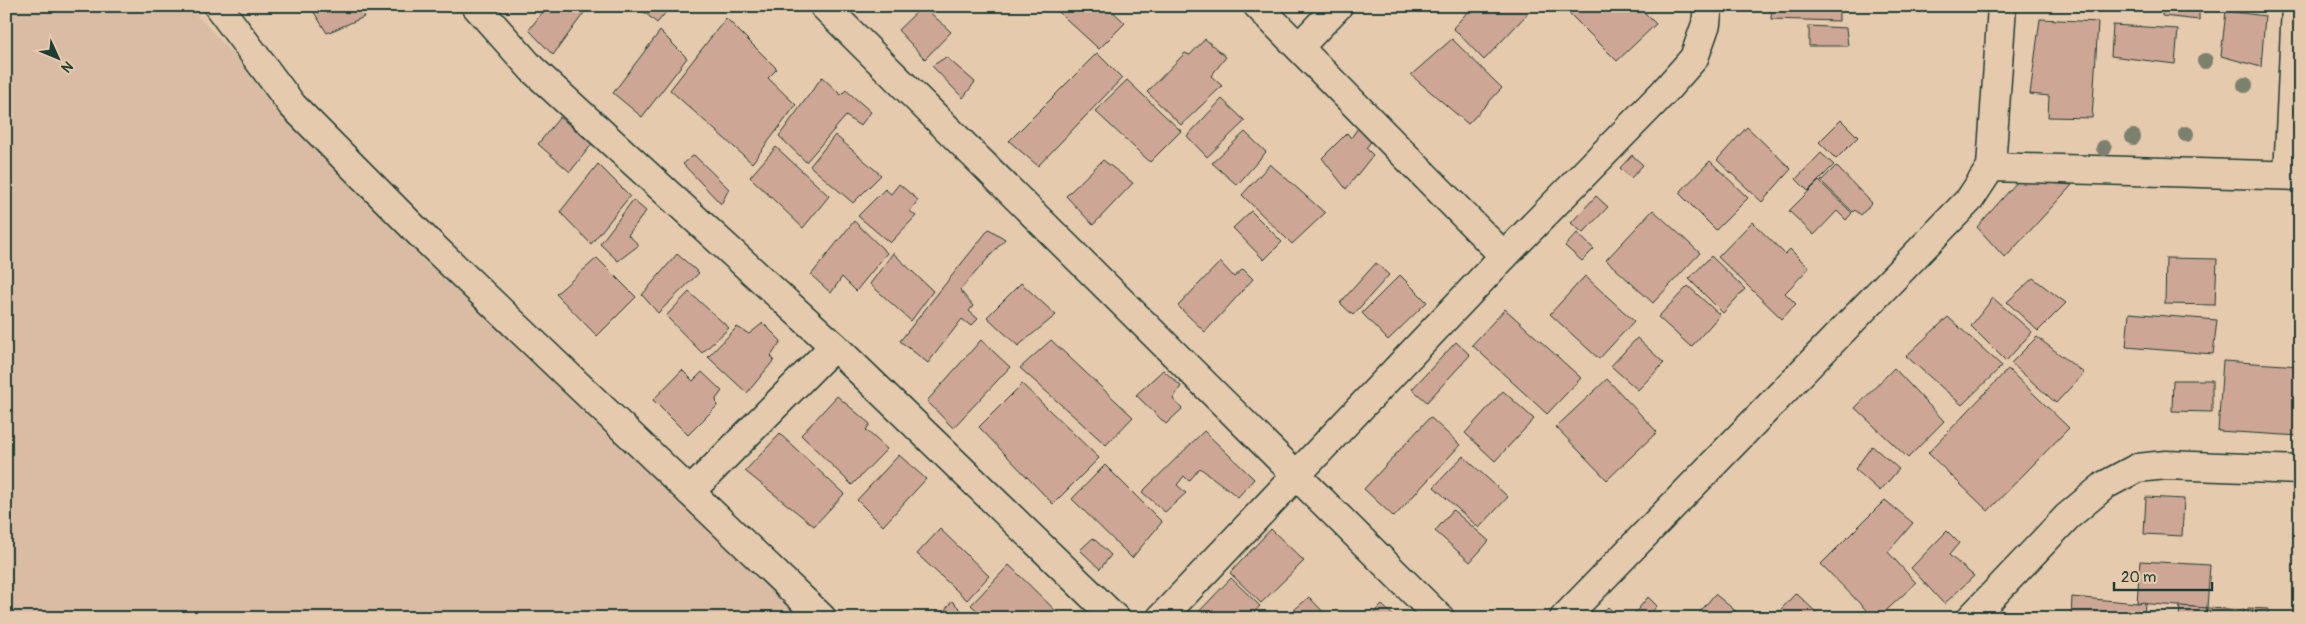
<svg xmlns="http://www.w3.org/2000/svg" width="2306" height="624" viewBox="0 0 2306 624" font-family="Pangolin,sans-serif">
  <style>
    .built { fill: #dabca4 }
    .building { fill: #cea695; stroke: #1f3d34 }
    .lines { fill: none; stroke-linecap: round; stroke-linejoin: round }
    .minor-casing { stroke: #1f3d34; stroke-width: 31 }
    .minor { stroke: #e5caad; stroke-width: 28 }
    .tree { fill: #7c816e }
  </style>
  <rect width="100%" height="100%" fill="#e5caad"/>
  <filter id="ink" filterUnits="userSpaceOnUse"><feTurbulence type="fractalNoise" baseFrequency=".02" numOctaves="2"/><feDisplacementMap in="SourceGraphic" scale="10" xChannelSelector="R" yChannelSelector="G"/><feConvolveMatrix kernelMatrix="1 2 1 2 8 2 1 2 1" color-interpolation-filters="sRGB"/></filter>
  <g filter="url(#ink)">
    <polygon class="built" points="6,6 189,6 247,70 412,240 802,618 6,618"/>
    <g class="building">
      <polygon points="310,6 357,6 364,17 327,33"/>
      <polygon points="547,6 589,6 553,55 529,30"/>
      <polygon points="637,6 671,6 657,23"/>
      <polygon points="923,6 951,32 925,59 898,30"/>
      <polygon points="1052,6 1107,6 1125,23 1099,49"/>
      <polygon points="1473,6 1526,6 1530,11 1484,60 1453,28"/>
      <polygon points="1562,6 1638,6 1656,24 1617,61"/>
      <polygon points="1772,6 1839,6 1839,21 1771,19"/>
      <polygon points="2052,6 2145,6 2144,11"/>
      <polygon points="2162,6 2199,6 2199,20 2162,16"/>
      <polygon points="2226,11 2265,16 2261,67 2221,56"/>
      <polygon points="726,18 777,69 768,78 796,105 752,163 670,90"/>
      <polygon points="2040,19 2098,22 2092,118 2048,117 2049,96 2030,94"/>
      <polygon points="2113,25 2178,29 2175,64 2111,56"/>
      <polygon points="1809,26 1846,28 1848,46 1809,46"/>
      <polygon points="660,31 687,58 642,117 613,93"/>
      <polygon points="1205,39 1226,57 1211,76 1222,86 1181,125 1147,92 1185,53 1190,55"/>
      <polygon points="1452,39 1502,88 1468,124 1411,75"/>
      <polygon points="1097,53 1122,78 1038,166 1009,141"/>
      <polygon points="946,57 975,82 963,98 932,66"/>
      <polygon points="822,77 841,95 846,90 871,112 860,126 846,116 806,162 779,136"/>
      <polygon points="1127,80 1181,131 1150,162 1095,111"/>
      <polygon points="1222,99 1245,121 1207,157 1187,136"/>
      <polygon points="560,117 592,144 570,172 538,144"/>
      <polygon points="1841,120 1858,137 1836,159 1819,142"/>
      <polygon points="1747,127 1791,169 1762,202 1717,160"/>
      <polygon points="1358,128 1373,139 1366,148 1373,155 1346,189 1322,158 1347,133 1351,138"/>
      <polygon points="1245,132 1266,152 1237,185 1212,163"/>
      <polygon points="835,135 881,175 853,203 810,166"/>
      <polygon points="776,147 829,196 803,228 750,177"/>
      <polygon points="1821,153 1834,165 1808,191 1796,179"/>
      <polygon points="694,155 729,189 721,204 683,164"/>
      <polygon points="1632,155 1643,165 1631,178 1620,168"/>
      <polygon points="1103,160 1133,183 1093,225 1066,196"/>
      <polygon points="1710,161 1748,198 1716,230 1679,193"/>
      <polygon points="598,164 630,196 591,244 560,212"/>
      <polygon points="1270,164 1325,213 1292,244 1242,195"/>
      <polygon points="1836,166 1872,203 1861,215 1855,210 1853,212 1821,181"/>
      <polygon points="2019,180 2072,185 2005,258 1977,227"/>
      <polygon points="1819,181 1852,213 1846,220 1837,211 1814,235 1789,211"/>
      <polygon points="899,184 918,200 910,211 916,216 890,243 858,216 885,189 891,194"/>
      <polygon points="1596,196 1608,207 1583,233 1571,223"/>
      <polygon points="633,200 646,211 628,235 639,245 618,261 600,244"/>
      <polygon points="1653,210 1700,253 1653,303 1606,260"/>
      <polygon points="1251,211 1282,242 1264,260 1233,228"/>
      <polygon points="854,221 887,253 856,291 842,277 831,293 811,275"/>
      <polygon points="1752,222 1785,254 1790,249 1809,268 1785,293 1796,304 1782,319 1718,257"/>
      <polygon points="989,229 1005,239 960,290 973,306 969,311 978,319 971,326 962,319 928,363 900,341"/>
      <polygon points="1577,233 1594,249 1582,261 1565,246"/>
      <polygon points="893,253 933,291 911,321 870,284"/>
      <polygon points="677,254 699,273 658,313 642,295"/>
      <polygon points="1711,256 1745,289 1723,313 1689,279"/>
      <polygon points="597,258 636,297 597,336 556,294"/>
      <polygon points="2166,258 2217,259 2215,305 2165,304"/>
      <polygon points="1220,262 1234,277 1243,269 1253,279 1205,332 1178,306"/>
      <polygon points="1376,263 1389,275 1353,315 1340,303"/>
      <polygon points="1400,275 1427,302 1388,340 1362,313"/>
      <polygon points="1585,276 1634,321 1599,359 1550,314"/>
      <polygon points="2033,278 2066,303 2038,331 2007,302"/>
      <polygon points="1021,283 1056,315 1018,346 987,317"/>
      <polygon points="1688,286 1720,315 1691,347 1658,317"/>
      <polygon points="689,292 729,328 702,353 666,316"/>
      <polygon points="1993,298 2032,332 2006,361 1971,326"/>
      <polygon points="1505,309 1581,378 1547,414 1472,345"/>
      <polygon points="2129,313 2217,320 2213,354 2126,347"/>
      <polygon points="1948,317 2002,366 1962,405 1906,356"/>
      <polygon points="763,323 781,341 771,356 774,360 747,393 708,357 737,327 749,334"/>
      <polygon points="2037,337 2084,373 2056,403 2011,363"/>
      <polygon points="1637,338 1664,363 1638,390 1611,366"/>
      <polygon points="981,340 1010,367 953,428 927,401"/>
      <polygon points="1051,340 1133,417 1106,445 1020,368"/>
      <polygon points="1456,342 1470,355 1427,402 1412,389"/>
      <polygon points="2223,361 2300,366 2300,436 2218,431"/>
      <polygon points="1894,368 1944,421 1908,458 1855,408"/>
      <polygon points="2008,369 2069,428 1988,511 1928,453"/>
      <polygon points="682,370 693,381 702,372 722,391 716,399 717,406 688,435 653,400"/>
      <polygon points="1163,370 1181,386 1173,399 1182,409 1166,424 1136,395"/>
      <polygon points="1607,379 1657,432 1607,480 1556,427"/>
      <polygon points="2173,380 2212,380 2212,412 2172,411"/>
      <polygon points="1022,384 1099,458 1053,504 979,427"/>
      <polygon points="1503,391 1534,419 1495,461 1465,433"/>
      <polygon points="837,396 870,424 866,430 887,449 852,485 801,435"/>
      <polygon points="1430,417 1460,445 1394,517 1364,489"/>
      <polygon points="1204,431 1254,479 1238,497 1200,468 1189,481 1184,476 1177,485 1186,493 1165,512 1142,492"/>
      <polygon points="780,434 844,494 814,526 745,471"/>
      <polygon points="1872,446 1899,469 1880,491 1855,469"/>
      <polygon points="899,455 926,479 883,526 857,500"/>
      <polygon points="1463,456 1508,497 1479,528 1434,487"/>
      <polygon points="1105,465 1162,522 1132,558 1072,499"/>
      <polygon points="2146,497 2184,499 2182,536 2144,534"/>
      <polygon points="1885,500 1913,523 1888,552 1916,583 1878,618 1874,618 1821,564"/>
      <polygon points="1453,510 1489,541 1470,562 1435,531"/>
      <polygon points="940,529 989,576 967,600 917,554"/>
      <polygon points="1271,529 1304,561 1261,603 1230,573"/>
      <polygon points="1947,531 1959,543 1949,555 1974,576 1944,604 1911,568"/>
      <polygon points="1093,538 1111,555 1100,569 1080,550"/>
      <polygon points="2140,561 2210,565 2207,608 2137,603"/>
      <polygon points="1009,565 1063,618 985,618 971,605"/>
      <polygon points="1231,578 1260,606 1249,618 1193,618"/>
      <polygon points="1796,593 1822,618 1773,618"/>
      <polygon points="1715,594 1744,618 1695,618"/>
      <polygon points="1309,597 1329,618 1285,618"/>
      <polygon points="1648,597 1657,606 1646,618 1631,618"/>
      <polygon points="2072,597 2137,603 2145,602 2144,618 2071,618"/>
      <polygon points="952,601 969,618 939,618"/>
      <polygon points="1382,605 1396,618 1369,618"/>
      <polygon points="2180,606 2207,608 2206,618 2179,618"/>
      <polygon points="1608,607 1620,618 1598,618"/>
      <polygon points="2207,608 2244,610 2244,618 2206,618"/>
      <polygon points="2248,608 2268,609 2268,618 2248,618"/>
    </g>
    <g class="lines">
      <g class="minor-casing">
        <g id="minor">
          <polyline points="218,6 292,105 420,234 822,618"/>
          <polyline points="476,6 532,69 834,346 1115,618"/>
          <polyline points="824,6 1440,618"/>
          <polyline points="1258,6 1504,256"/>
          <polyline points="1299,47 1338,6"/>
          <polyline points="1991,167 2300,176"/>
          <polyline points="2288,175 2296,6"/>
          <polyline points="690,492 834,346"/>
          <polyline points="1161,618 1504,256 1664,92 1694,58 1706,24 1708,6"/>
          <polyline points="1564,618 1970,199 1991,167 2002,6"/>
          <polyline points="1971,618 2067,517 2105,485 2137,468 2166,465 2300,470"/>
        </g>
      </g>
      <use href="#minor" class="minor"/>
    </g>
    <g class="tree">
      <circle cx="2205" cy="61" r="8"/>
      <circle cx="2245" cy="85" r="8"/>
      <circle cx="2186" cy="134" r="8"/>
      <circle cx="2133" cy="137" r="8"/>
      <circle cx="2104" cy="148" r="8"/>
    </g>
  </g>
  <rect width="2306" height="624" fill="none" stroke="#e5caad" stroke-width="25"/>
  <rect x="12" y="12" width="2281" height="599" fill="none" stroke="#1f3d34" stroke-width="2" filter="url(#ink)"/>
  <g transform="translate(58 58) rotate(134)" stroke="#e5caad" stroke-width="4" paint-order="stroke">
  <path d="M0-4L9 19L0 12L-9 19Z" fill="#1f3d34"/>
  <text y="-8" font-size="14" font-weight="bold" text-anchor="middle" fill="#1f3d34">N</text>
  </g>
  <path d="M2114 582v8h98v-8" fill="none" stroke="#1f3d34" stroke-width="2.5"/>
  <text x="2121" y="582" font-size="15" fill="#1f3d34" stroke="#e5caad" stroke-width="4" paint-order="stroke">20 m</text>
</svg>
